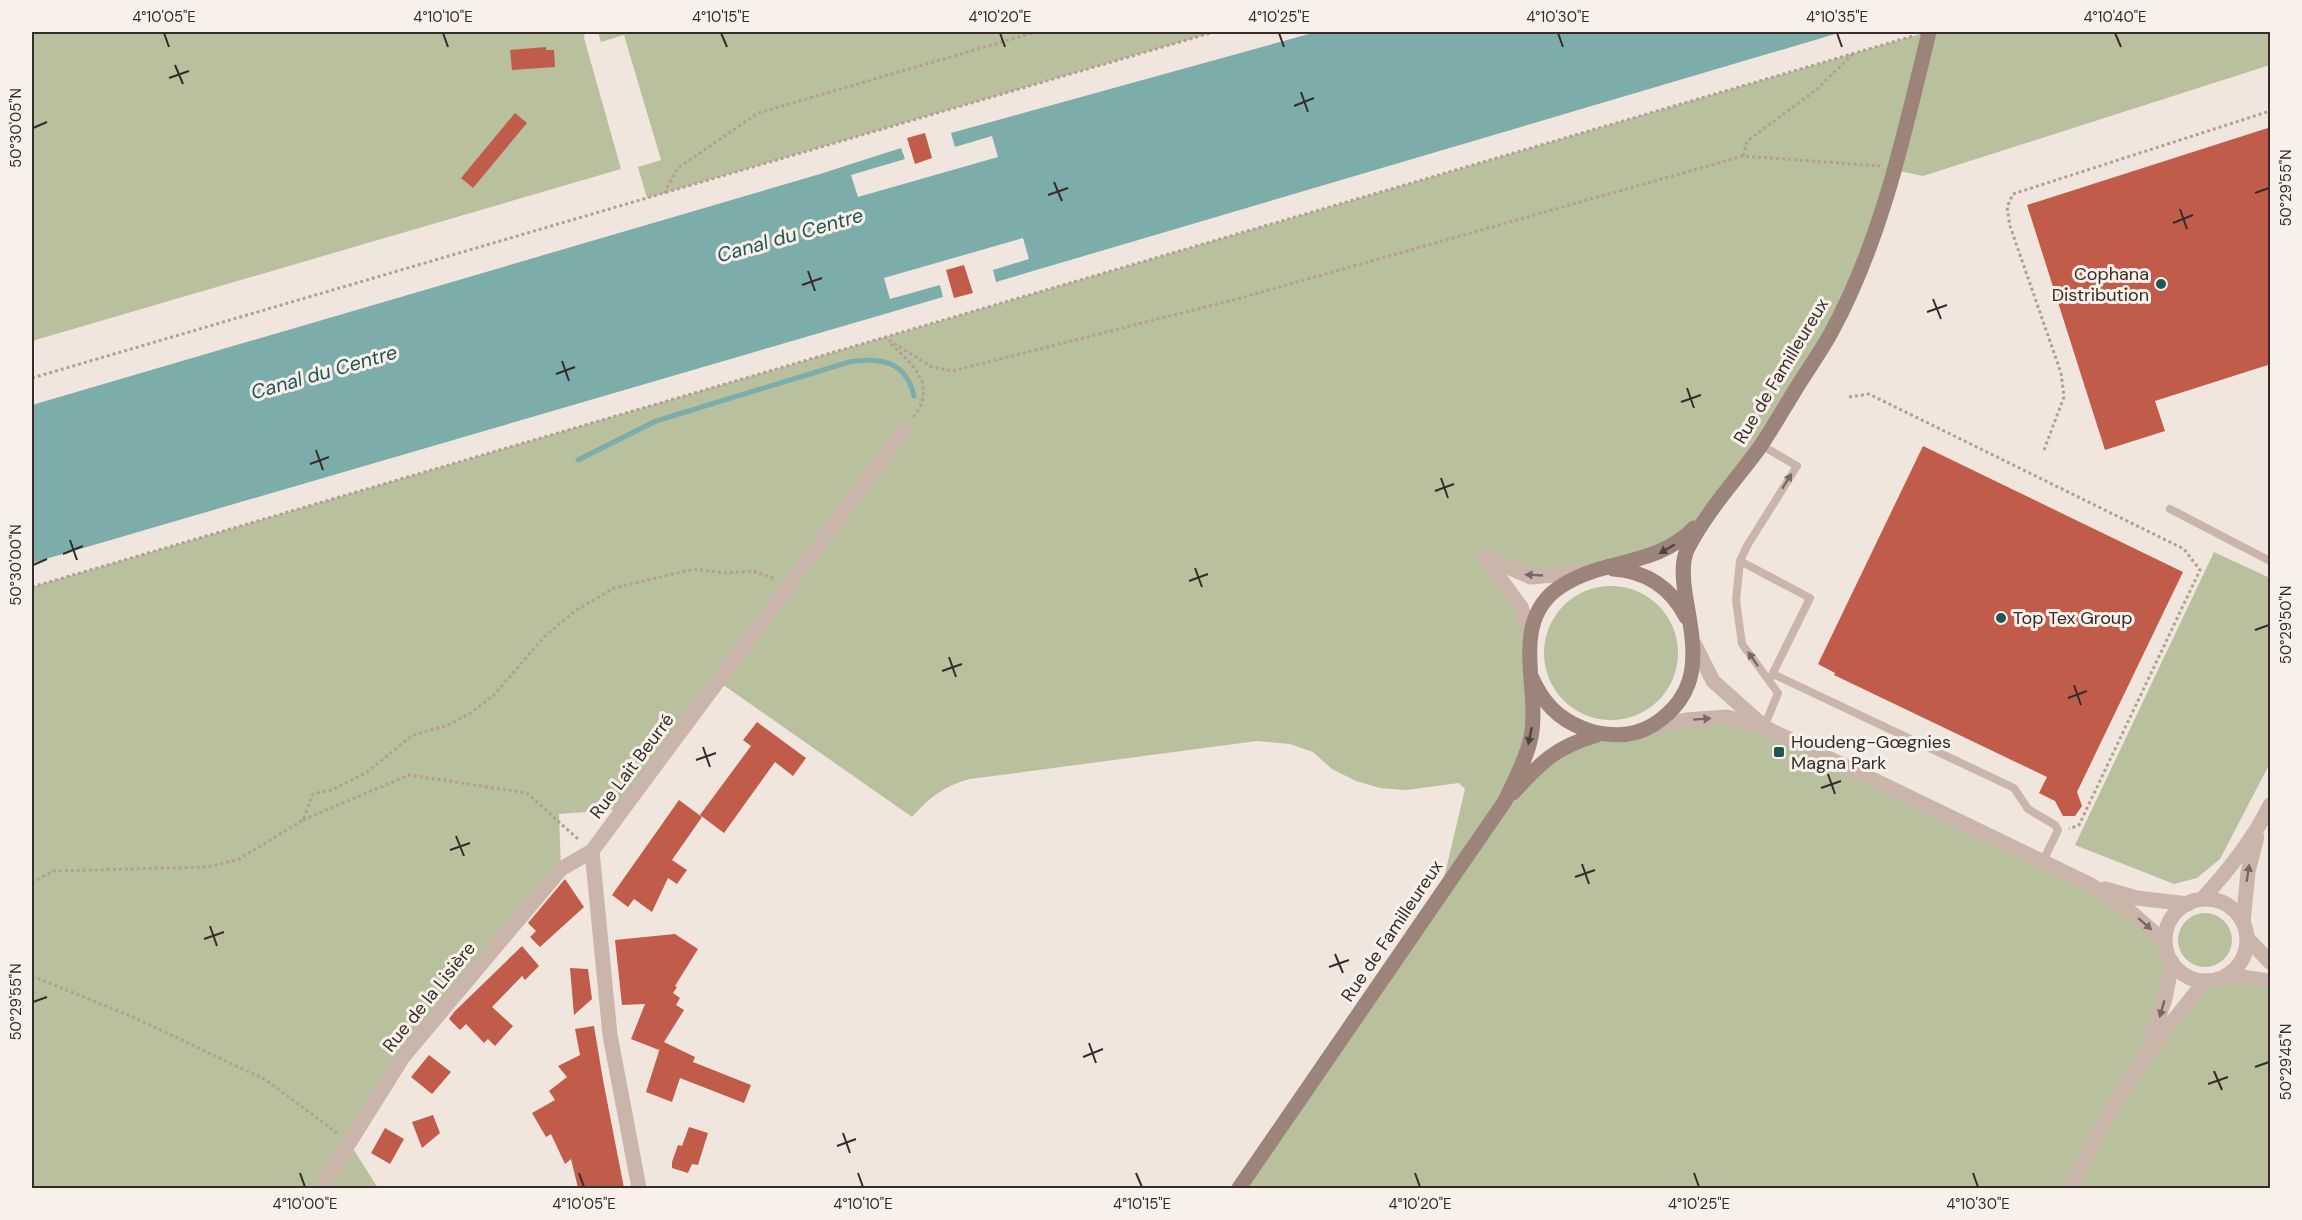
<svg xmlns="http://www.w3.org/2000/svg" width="2302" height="1220" viewBox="0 0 2302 1220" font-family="'DM Sans',sans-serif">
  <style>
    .green { fill: #b8c09d }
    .water { fill: #7dadaa }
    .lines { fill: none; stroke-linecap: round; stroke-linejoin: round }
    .stream { stroke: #7dadaa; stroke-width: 5 }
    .building { fill: #c15c4b }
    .path { stroke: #b59e93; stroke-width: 3; stroke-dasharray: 3 3; stroke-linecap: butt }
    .lane { stroke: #c9b5a9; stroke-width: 8 }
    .street { stroke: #c9b5a9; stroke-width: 15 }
    .secondary { stroke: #9d847b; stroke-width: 15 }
    .oneway { fill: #786a63 }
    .oneway2 { fill: #50423e }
    .ticks { fill: none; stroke: #362c29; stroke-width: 2 }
    .poi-dot { fill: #205654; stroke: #f9f0e9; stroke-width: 2 }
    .labels { text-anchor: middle; stroke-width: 6; stroke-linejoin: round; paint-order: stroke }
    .poi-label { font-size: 18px; fill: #362c29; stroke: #f9f0e9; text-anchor: start }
    .street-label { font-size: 18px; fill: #362c29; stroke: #f9f0e9 }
    .water-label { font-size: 20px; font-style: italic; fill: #205654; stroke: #f9f0e9 }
    .neatline { fill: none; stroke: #362c29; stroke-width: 2 }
    .ticks-label { font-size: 15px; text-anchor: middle; fill: #362c29 }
  </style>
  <rect width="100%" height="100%" fill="#f1e6dd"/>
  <g class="green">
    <polygon points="32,32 585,32 584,38 621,169 32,341"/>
    <polygon points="598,32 1214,32 647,198 638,167 661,160 624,35 601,42"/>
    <path d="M1927 32H2270V65L1923 176 1895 170 1831 334 1711 511 1660 553 1552 574 1486 558 1521 607 1533 713 1506 798 1570 743 1727 717 2089 884 2165 942 2169 957 2147 1052 2205 981 2227 975 2270 981V1188H1239L1440 895 1465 789 1459 783 1406 790 1380 788 1356 781 1332 769 1313 752 1290 744 1257 741 970 779C944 786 930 797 912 817L719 682 623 809 559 814 561 869 403 1057 348 1141 378 1188H32V587Z"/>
    <polygon points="2214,552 2270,578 2270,763 2220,859 2197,878 2174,884 2075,845"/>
    <circle cx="1611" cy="653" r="67"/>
    <circle cx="2205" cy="940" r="27"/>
  </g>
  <polygon class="water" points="1316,32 1842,32 996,282 993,270 1029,259 1023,238 884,278 890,299 940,285 943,297 32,563 32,405 820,174 901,148 905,159 851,175 858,197 998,157 992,136 955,147 951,133"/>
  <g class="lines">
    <path class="stream" d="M578 460 656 421 849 362C881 357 906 361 914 396"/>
  </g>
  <g class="building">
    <polygon points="546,47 546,50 554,50 555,67 512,70 510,50"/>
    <polygon points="515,113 527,123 473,188 461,178"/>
    <polygon points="2271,127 2271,364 2155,401 2165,431 2105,450 2027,205"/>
    <polygon points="925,133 932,158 915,164 907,138"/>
    <polygon points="964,265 973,293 954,298 946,270"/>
    <polygon points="1923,446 2183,572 2077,792 2082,806 2075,816 2063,816 2055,801 2039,793 2047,777 1834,675 1835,673 1818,664"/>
    <polygon points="757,722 806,758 793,776 775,762 724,833 700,815 751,746 743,740"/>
    <polygon points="679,800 702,817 672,860 687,870 677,884 668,878 652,912 634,899 628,907 612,895"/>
    <polygon points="565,879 584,907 540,947 530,937 536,931 528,923"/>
    <polygon points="675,934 698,949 675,986 677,987 673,993 680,998 676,1005 684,1010 664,1042 695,1057 693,1062 751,1085 744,1103 680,1078 672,1102 646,1092 660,1048 659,1050 631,1039 645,1004 622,1005 615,940"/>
    <polygon points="522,946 539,966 525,980 522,976 492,1007 513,1026 495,1046 488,1039 484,1043 466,1024 460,1030 449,1019 454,1012"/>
    <polygon points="570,968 588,969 592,999 574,1015"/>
    <polygon points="594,1026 603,1080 624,1188 578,1188 571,1159 565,1164 551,1134 546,1137 532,1113 555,1100 549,1091 567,1077 558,1066 580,1055 575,1029"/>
    <polygon points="429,1055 451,1072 432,1094 411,1077"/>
    <polygon points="433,1115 440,1133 422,1148 412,1122"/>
    <polygon points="689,1127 708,1133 698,1165 692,1164 688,1173 672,1168 672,1162 678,1145 682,1146"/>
    <polygon points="385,1128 404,1139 390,1164 371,1153"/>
  </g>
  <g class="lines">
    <g class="path">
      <polyline points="1853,54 1816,90 1747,141 1743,156 1880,166"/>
      <polyline points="664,193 678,168 758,113 1036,32"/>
      <polyline points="884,337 932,367 952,371 1237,299 1743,156"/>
      <path d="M891 344C916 368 937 385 913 418"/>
      <polyline points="32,378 1214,32"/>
      <polyline points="1849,397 1869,394 2184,549 2200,570 2079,825 2069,829"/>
      <polyline points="2044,450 2064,397 2061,373 2010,226 2007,207 2013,194 2270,111"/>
      <polyline points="32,587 1913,36"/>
      <polyline points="303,820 409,775 527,793 579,840"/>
      <polyline points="32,883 53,871 207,867 239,859 303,820 313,794 332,790 367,772 413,735 448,725 469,714 493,696 544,637 575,611 614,588 694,569 727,573 753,571 776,579"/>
      <polyline points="32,976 133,1017 266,1080 337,1133"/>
    </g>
    <g class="lane">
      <polyline points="1761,445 1797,466 1747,546 1740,561 1736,600 1742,644 1778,693 1764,727"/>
      <polyline points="2170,509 2270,561"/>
      <polyline points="1740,561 1810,598 1771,677"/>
      <polyline points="1773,674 2014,788 2028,809 2055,825 2058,830 2043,861"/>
    </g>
    <g class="street">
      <polyline points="1484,557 1531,577 1588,572"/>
      <polyline points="1488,562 1521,607 1530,633"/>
      <polyline points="1695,645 1713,681 1760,723"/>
      <polyline points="1647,729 1686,720 1727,717 1764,727 2089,884 2126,908 2165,942"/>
      <polyline points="2105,889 2137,898 2188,904"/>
      <path d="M2202 899C2229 870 2253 840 2270 805"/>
      <circle cx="2206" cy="940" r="41"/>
      <polyline points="2243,922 2248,872 2257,837"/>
      <polyline points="2247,938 2270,962"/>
      <polyline points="2227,975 2270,981"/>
      <polyline points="2150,1043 2165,999 2172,962"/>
      <polyline points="321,1188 403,1057 561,869 592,851"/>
      <polyline points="639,1188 610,1035 592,851 905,429"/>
      <polyline points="2071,1188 2105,1120 2146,1055 2205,981"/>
    </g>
    <g class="secondary">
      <path d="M1613 569C1646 571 1671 588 1686 617"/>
      <path d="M1532 678C1543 702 1557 718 1582 728 1604 737 1632 738 1653 725 1706 691 1694 646 1685 593 1683 579 1681 561 1688 548 1707 511 1736 480 1760 447 1772 429 1783 410 1794 392 1806 372 1820 353 1831 333 1882 239 1904 135 1929 32"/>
      <path d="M1513 793C1542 761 1556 747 1597 735"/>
      <path d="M1239 1188 1505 801C1514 781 1527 758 1531 737 1541 687 1507 619 1563 585 1606 558 1656 567 1694 528"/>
    </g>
  </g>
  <defs><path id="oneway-solid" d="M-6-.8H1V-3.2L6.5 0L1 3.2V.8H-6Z" transform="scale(1.5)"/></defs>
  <g class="oneway">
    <use href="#oneway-solid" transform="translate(1787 481) rotate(-58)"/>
    <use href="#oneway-solid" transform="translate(1534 575) rotate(-177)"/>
    <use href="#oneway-solid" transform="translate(1753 659) rotate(-125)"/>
    <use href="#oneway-solid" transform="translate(1702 719) rotate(-4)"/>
    <use href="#oneway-solid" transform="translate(2248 873) rotate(-81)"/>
    <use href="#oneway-solid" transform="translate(2145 924) rotate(41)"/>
    <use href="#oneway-solid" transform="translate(2162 1009) rotate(106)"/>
  </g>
  <g class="oneway2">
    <use href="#oneway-solid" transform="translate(1667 549) rotate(150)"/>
    <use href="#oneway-solid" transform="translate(1530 736) rotate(101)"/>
  </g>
  <path class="ticks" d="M164 33 169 47M443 33 448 47M721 33 727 47M1000 33 1005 47M1279 33 1284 47M1558 33 1563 47M1837 33 1842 47M2115 33 2121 47M175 65 183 84M169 78 189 71M1301 92 1308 112M1294 106 1314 98M33 128 47 122M1054 182 1062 201M2255 193 2269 188M1048 195 1068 188M2180 209 2187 229M2173 223 2193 215M808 271 815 291M802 285 822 278M1933 299 1941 319M1927 312 1947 305M562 361 569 381M556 374 575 367M1687 388 1694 408M1681 402 1701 395M316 450 323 470M310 464 329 457M1441 478 1448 498M1435 491 1454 484M70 540 77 560M63 554 83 546M33 565 47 559M1195 568 1202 587M1189 581 1208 574M2255 630 2269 625M949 657 956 677M942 671 962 664M2074 685 2081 705M2068 698 2087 691M703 747 710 767M696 760 716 753M1828 774 1835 794M1821 788 1841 781M456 836 464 856M450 850 470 843M1582 864 1589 884M1575 877 1595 870M210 926 217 946M204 939 224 932M1335 954 1343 973M1329 967 1349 960M33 1002 47 997M1089 1043 1096 1063M1083 1057 1103 1049M2255 1067 2269 1062M2214 1071 2222 1090M2208 1084 2228 1077M843 1133 850 1153M837 1146 856 1139M300 1173 305 1187M579 1173 584 1187M858 1173 863 1187M1136 1173 1142 1187M1415 1173 1420 1187M1694 1173 1699 1187M1973 1173 1978 1187"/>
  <g class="poi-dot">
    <circle cx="2161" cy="284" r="6"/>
    <circle cx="2001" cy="618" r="6"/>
    <rect x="1773" y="746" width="12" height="12" rx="3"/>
  </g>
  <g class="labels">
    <g class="poi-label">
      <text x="2149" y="280" text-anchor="end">Cophana<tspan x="2149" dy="21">Distribution</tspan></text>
      <text x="2013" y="624">Top Tex Group</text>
      <text x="1791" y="748">Houdeng-Gœgnies<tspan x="1791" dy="21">Magna Park</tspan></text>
    </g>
    <g class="street-label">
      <text transform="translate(1781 371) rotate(-59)" y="6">Rue de Familleureux</text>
      <text transform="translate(632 766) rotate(-53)" y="6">Rue Lait Beurré</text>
      <text transform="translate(1392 931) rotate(-56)" y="6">Rue de Familleureux</text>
      <text transform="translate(429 997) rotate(-51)" y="6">Rue de la Lisière</text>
    </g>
    <g class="water-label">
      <text transform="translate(790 235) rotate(-16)" y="7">Canal du Centre</text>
      <text transform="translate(324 372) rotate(-16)" y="7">Canal du Centre</text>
    </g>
  </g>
  <rect width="2302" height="1220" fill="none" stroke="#f9f0e9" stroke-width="66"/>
  <rect x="33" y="33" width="2236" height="1154" class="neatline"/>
  <g class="ticks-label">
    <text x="164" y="22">4°10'05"E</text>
    <text x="443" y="22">4°10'10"E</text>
    <text x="721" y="22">4°10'15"E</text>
    <text x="1000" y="22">4°10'20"E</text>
    <text x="1279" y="22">4°10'25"E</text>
    <text x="1558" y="22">4°10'30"E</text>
    <text x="1837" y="22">4°10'35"E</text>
    <text x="2115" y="22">4°10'40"E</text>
    <text transform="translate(16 128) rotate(-90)" y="5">50°30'05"N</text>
    <text transform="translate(2286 188) rotate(-90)" y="5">50°29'55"N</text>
    <text transform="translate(16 565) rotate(-90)" y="5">50°30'00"N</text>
    <text transform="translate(2286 625) rotate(-90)" y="5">50°29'50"N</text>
    <text transform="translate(16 1002) rotate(-90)" y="5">50°29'55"N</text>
    <text transform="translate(2286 1062) rotate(-90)" y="5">50°29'45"N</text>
    <text x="305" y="1209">4°10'00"E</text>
    <text x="584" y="1209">4°10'05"E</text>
    <text x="863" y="1209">4°10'10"E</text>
    <text x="1142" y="1209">4°10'15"E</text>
    <text x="1420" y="1209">4°10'20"E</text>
    <text x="1699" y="1209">4°10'25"E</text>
    <text x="1978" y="1209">4°10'30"E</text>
  </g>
</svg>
